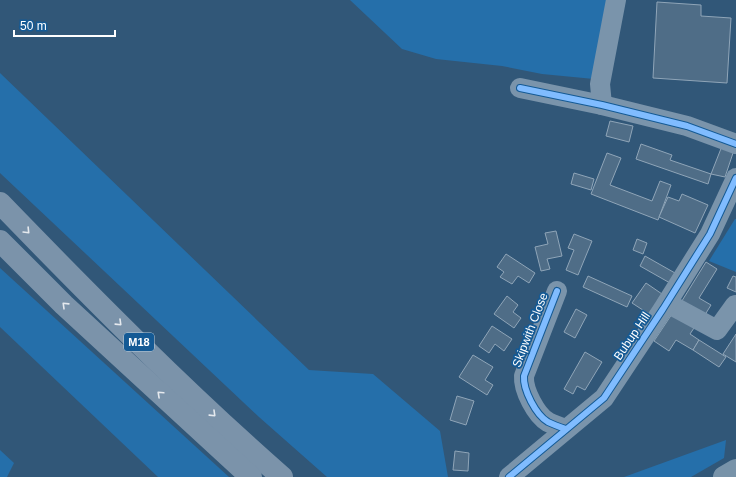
<svg xmlns="http://www.w3.org/2000/svg" width="736" height="477" viewBox="0 0 736 477" font-family="Helvetica,sans-serif">
  <style>
    .green { fill: #256faa }
    .building { fill: #4f6d87; stroke: #8fa5b8 }
    .lines { fill: none; stroke-linecap: round; stroke-linejoin: round }
    .minor { stroke: #7a94ab; stroke-width: 20 }
    .major { stroke: #7893a9; stroke-width: 22 }
    .highway { stroke: #7b93aa; stroke-width: 22 }
    .cycleway-casing { stroke: #145a95; stroke-width: 8 }
    .cycleway { stroke: #80bcff; stroke-width: 6 }
    .oneway { stroke: #e5e9ee }
    .labels { text-anchor: middle; stroke-width: 3.5; stroke-linejoin: round; paint-order: stroke }
    .shield { fill: #145a95; stroke: #b8cedf; stroke-width: 1 }
    .shield-label { font-size: 11px; font-weight: bold; fill: #fff }
    .street-label { font-size: 12px; fill: #fff; stroke: #145a95 }
  </style>
  <rect width="100%" height="100%" fill="#315778"/>
  <g class="green">
    <polygon points="350,0 608,0 594,79 542,74 502,66 436,59 402,49"/>
    <polygon points="0,73 309,370 373,374 440,431 448,477 327,477 259,417 0,173"/>
    <polygon points="735,219 736,219 736,272 709,261"/>
    <polygon points="0,268 229,477 158,477 0,327"/>
    <polygon points="726,440 724,458 691,477 624,477"/>
    <polygon points="0,450 14,463 7,477 0,477"/>
  </g>
  <g class="building">
    <polygon points="657,2 701,5 701,16 731,18 727,83 653,78"/>
    <polygon points="610,121 633,126 629,142 606,136"/>
    <polygon points="641,144 672,155 670,160 711,174 708,184 636,159"/>
    <polygon points="722,146 734,150 725,177 711,174"/>
    <polygon points="607,153 621,158 610,185 652,201 660,181 671,185 658,220 591,194"/>
    <polygon points="574,173 594,179 591,190 571,184"/>
    <polygon points="682,194 708,205 695,233 659,217 668,197 679,201"/>
    <polygon points="556,231 562,256 547,259 550,269 541,271 535,247 548,244 545,233"/>
    <polygon points="574,234 592,241 578,275 566,270 574,250 568,248"/>
    <polygon points="637,239 647,243 643,254 633,250"/>
    <polygon points="506,254 535,273 529,283 518,276 512,284 500,277 504,272 497,267"/>
    <polygon points="645,256 675,273 670,283 640,266"/>
    <polygon points="706,262 717,269 699,298 711,305 703,318 680,304"/>
    <polygon points="588,276 632,296 627,307 583,287"/>
    <polygon points="733,276 736,277 736,292 727,288"/>
    <polygon points="646,283 662,294 649,314 632,303"/>
    <polygon points="507,296 518,305 513,312 521,318 514,328 494,314"/>
    <polygon points="576,309 587,315 575,338 564,332"/>
    <polygon points="672,314 694,328 690,334 699,340 693,350 676,340 669,351 654,341"/>
    <polygon points="492,326 512,339 504,351 495,344 489,353 479,346"/>
    <polygon points="736,334 736,362 723,354"/>
    <polygon points="699,340 726,357 719,367 693,350"/>
    <polygon points="585,352 602,362 585,390 577,386 573,394 564,389"/>
    <polygon points="473,355 493,367 485,380 493,385 487,395 459,377"/>
    <polygon points="457,396 474,401 466,425 450,420"/>
    <polygon points="455,451 469,453 468,471 453,470"/>
  </g>
  <g class="lines">
    <g class="minor">
      <polyline points="520,88 602,105 687,126 736,144"/>
      <polyline points="602,105 600,84 616,0"/>
      <path d="M557 291 524 376C523 390 536 415 548 422 554 425 560 427 566 429"/>
      <polyline points="667,303 717,330 735,305"/>
      <polyline points="509,477 604,398 663,309 710,234 736,178"/>
    </g>
    <polyline class="major" points="724,477 736,470"/>
    <g class="highway">
      <path d="M0 203C91 297 184 391 282 477"/>
      <polyline points="0,241 64,305 251,477"/>
    </g>
    <g class="cycleway-casing">
      <g id="cycleway">
        <polyline points="520,88 602,105 687,126 736,144"/>
        <path d="M557 291 524 376C523 390 536 415 548 422 554 425 560 427 566 429"/>
        <polyline points="509,477 604,398 663,309 710,234 736,178"/>
      </g>
    </g>
    <use href="#cycleway" class="cycleway"/>
  </g>
  <defs><path id="oneway-chevron" d="M-2-3.5L2.5 0L-2 3.5" fill="none" stroke-width="1.6" stroke-linecap="round" stroke-linejoin="round"/></defs>
  <g class="oneway">
    <use href="#oneway-chevron" transform="translate(27 231) rotate(46)"/>
    <use href="#oneway-chevron" transform="translate(65 305) rotate(-136)"/>
    <use href="#oneway-chevron" transform="translate(119 323) rotate(44)"/>
    <use href="#oneway-chevron" transform="translate(160 394) rotate(-137)"/>
    <use href="#oneway-chevron" transform="translate(213 414) rotate(44)"/>
  </g>
  <g class="labels">
    <rect class="shield" x="124" y="333" width="30" height="18" rx="3"/>
    <g class="shield-label">
      <text x="139" y="346">M18</text>
    </g>
    <g class="street-label">
      <text transform="translate(530 330) rotate(-69)" y="4">Skipwith Close</text>
      <text transform="translate(632 336) rotate(-56)" y="4">Bubup Hill</text>
    </g>
  </g>
  <path d="M14 30v6h101v-6" fill="none" stroke="#ffffff" stroke-width="2"/>
  <text x="20" y="30" font-size="12" fill="#ffffff" stroke="#145a95" stroke-width="3" paint-order="stroke">50 m</text>
</svg>
